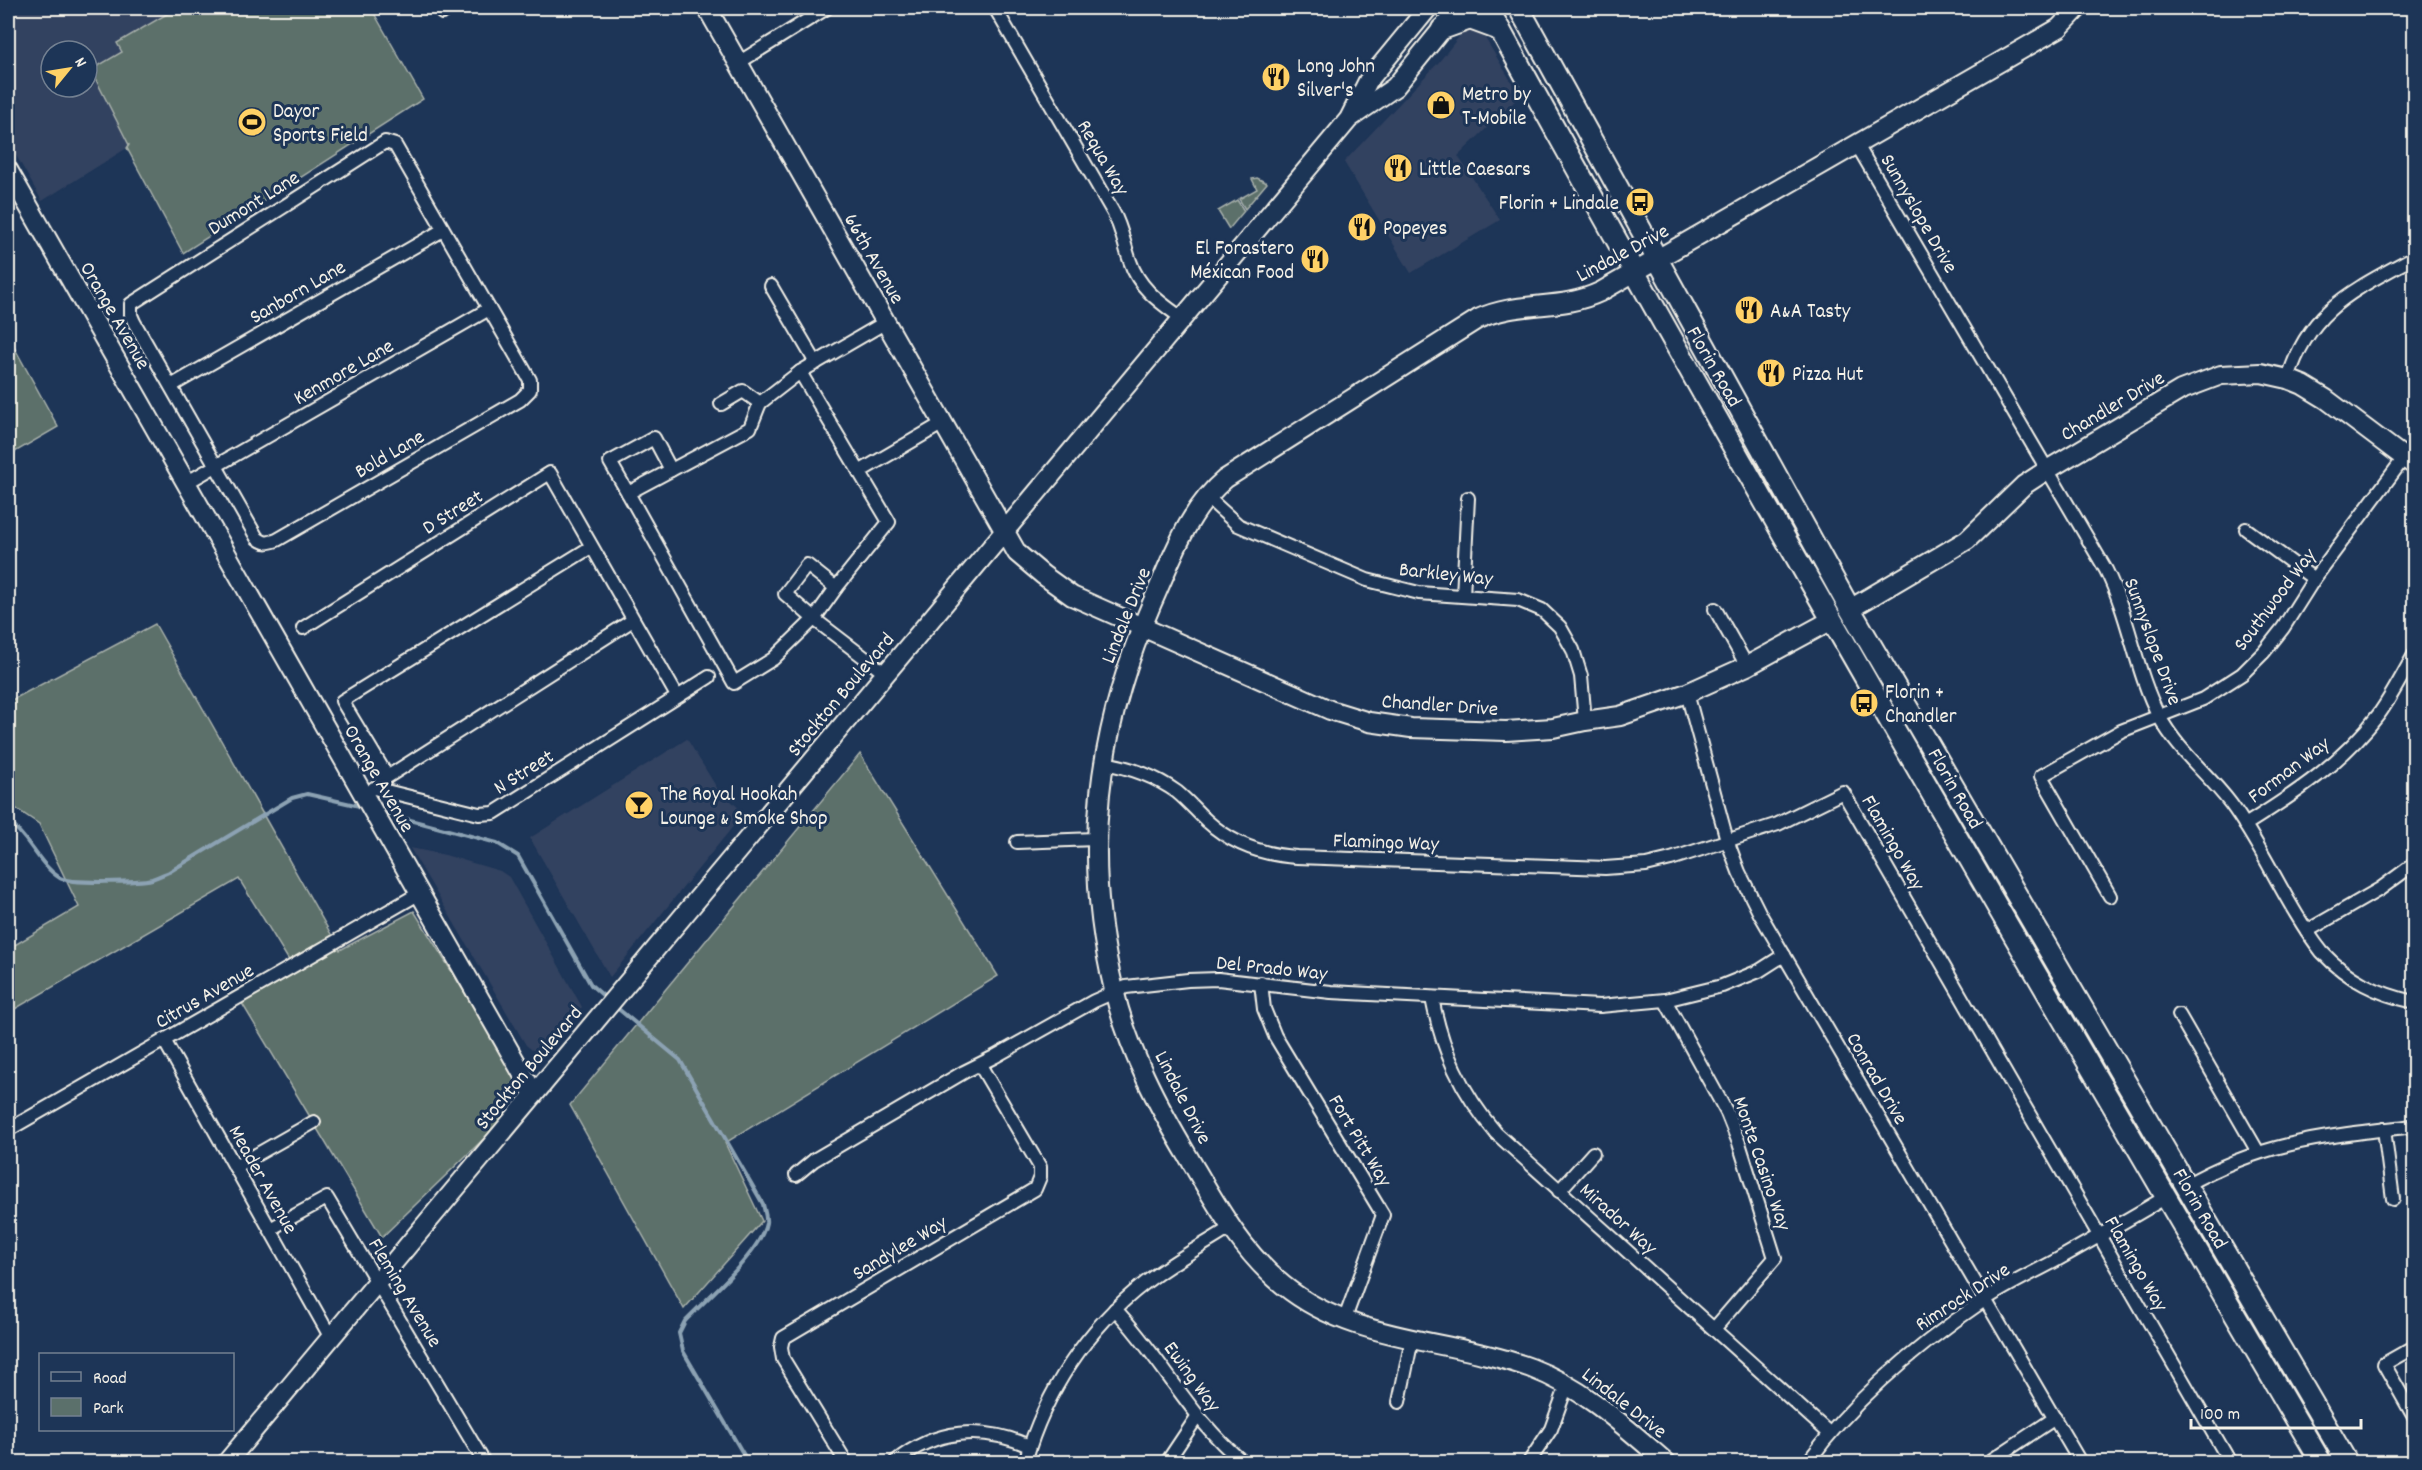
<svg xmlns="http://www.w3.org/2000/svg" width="2422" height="1470" viewBox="0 0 2422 1470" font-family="Dekko,sans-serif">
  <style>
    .built { fill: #334260; fill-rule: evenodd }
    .green { fill: #5b706b; stroke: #a8b0aa; stroke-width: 1.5 }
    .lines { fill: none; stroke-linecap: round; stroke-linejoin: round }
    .stream { stroke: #8ca2b3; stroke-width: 4 }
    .street-casing { stroke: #f4f1e8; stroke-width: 16 }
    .secondary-casing { stroke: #f4f1e8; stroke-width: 22 }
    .primary-casing { stroke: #f4f1e8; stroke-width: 24 }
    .street { stroke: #1d3557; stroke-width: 12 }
    .secondary { stroke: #1d3557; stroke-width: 18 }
    .primary { stroke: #1d3557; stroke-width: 20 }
    .labels { text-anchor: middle; stroke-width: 6; stroke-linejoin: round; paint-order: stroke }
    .poi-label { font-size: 21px; fill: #f4f1e8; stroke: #1d3557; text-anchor: start }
    .street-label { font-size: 21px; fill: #f4f1e8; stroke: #1d3557 }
  </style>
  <rect width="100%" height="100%" fill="#1d3557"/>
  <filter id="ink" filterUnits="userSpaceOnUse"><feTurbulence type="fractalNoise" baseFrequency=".0167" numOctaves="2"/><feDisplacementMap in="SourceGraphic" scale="12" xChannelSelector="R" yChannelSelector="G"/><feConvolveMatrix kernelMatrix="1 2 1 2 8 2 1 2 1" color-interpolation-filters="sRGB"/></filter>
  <g filter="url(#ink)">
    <g class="built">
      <path d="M8 8H371L423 99 183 253 127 148 42 201 8 141ZM51 51H87V87H51Z"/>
      <polygon points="1479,28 1520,96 1458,156 1500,220 1411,273 1344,162 1439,62 1465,29"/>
      <polygon points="687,739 717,788 744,813 610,977 530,838"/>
      <polygon points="410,848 445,855 500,871 509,877 582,1007 543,1050 532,1050 526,1045"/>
    </g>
    <g class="green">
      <polygon points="177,8 371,8 423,99 183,253 127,148 129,145 91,70 122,52 117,43"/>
      <polygon points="1257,178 1267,183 1245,209 1239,199 1257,189 1252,179"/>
      <polygon points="1237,200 1244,211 1229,229 1218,211"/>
      <polygon points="8,336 58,427 8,456 8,335"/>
      <polygon points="155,624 340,950 414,911 521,1083 502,1121 382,1237 240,1000 293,967 239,879 8,1013 8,949 79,907 39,824 8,803 8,702"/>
      <polygon points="860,754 998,976 725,1143 762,1221 684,1309 570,1105"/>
    </g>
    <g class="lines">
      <g class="stream">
        <polyline points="380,812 497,843 518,856 591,985 608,1000"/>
        <path d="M8 821C29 837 39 865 60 878 69 884 141 882 152 879 158 877 164 874 169 872L292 798 307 794 364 807"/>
        <path d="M616 1007 680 1060 763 1204C764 1210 767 1216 766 1223 761 1252 707 1298 685 1321L679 1333 683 1351 748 1462"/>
      </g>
      <g class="street-casing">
        <g id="street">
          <polyline points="439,8 442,13 451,8"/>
          <path d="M995 8 1113 212C1122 228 1124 245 1130 261 1139 289 1161 303 1183 319"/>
          <polyline points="738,63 827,8"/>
          <path d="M385 142 395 145 530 380V390L520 400 277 540C268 543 265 544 257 538L134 322 131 315V304Z"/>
          <path d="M1857 145 2106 570C2130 618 2135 670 2159 716 2179 753 2207 772 2231 804 2265 850 2286 906 2322 952 2348 980 2378 994 2414 1002"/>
          <polyline points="771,286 816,363"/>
          <path d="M2288 379C2309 308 2355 290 2414 257"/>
          <polyline points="171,386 443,230"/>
          <polyline points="760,403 800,372"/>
          <polyline points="721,404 743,391 760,403 750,428 628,493 734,683 773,659 814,619 886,674"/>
          <polyline points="859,472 943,423"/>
          <polyline points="186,483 489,309"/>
          <polyline points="628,493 610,462 654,438 671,470"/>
          <polyline points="1207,497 1238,525 1367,580 1419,593 1518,600 1542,610 1560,627 1573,650 1581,676 1585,721"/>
          <polyline points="2246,529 2314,579"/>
          <polygon points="807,565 836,588 814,619 785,594"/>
          <polyline points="836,588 889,522 800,372 886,322"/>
          <polyline points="1463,596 1468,498"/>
          <polyline points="1715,609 1747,666"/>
          <polyline points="303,628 550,473 677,696"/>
          <polyline points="1687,693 1727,840 1739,872 1760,914 2080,1462"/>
          <path d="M1103 763C1129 767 1156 777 1177 792 1188 801 1197 812 1207 821 1232 844 1263 855 1297 857L1605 868 1646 865 1671 859 1778 824 1843 792 2230 1462"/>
          <polyline points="387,776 342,701 591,547"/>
          <polyline points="381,781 633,620"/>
          <polyline points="374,788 479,814 494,813 709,677"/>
          <path d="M2245 825C2295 794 2343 762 2379 714 2392 696 2403 674 2414 655"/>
          <polyline points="1017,842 1095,839"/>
          <polyline points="2110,896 2041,776 2121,731 2203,699 2242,674 2264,652 2283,628 2314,579 2404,458"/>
          <polyline points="2307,931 2380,889 2414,864"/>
          <polyline points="1261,983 1264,1009 1275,1036 1383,1215 1344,1321"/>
          <path d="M1432 998C1442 1050 1461 1092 1496 1133L1829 1433"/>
          <polyline points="1665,1000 1727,1113 1739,1143 1775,1258 1714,1329"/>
          <polyline points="2179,1015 2258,1152"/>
          <polyline points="164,1040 331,1338"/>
          <polyline points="2384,1129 2393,1199"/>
          <polyline points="8,1130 420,893"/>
          <polyline points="235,1167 314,1122"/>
          <polyline points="796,1175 814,1160 964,1072 994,1057 1094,1001 1126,987 1188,980 1218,979 1331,992 1600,1006 1665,1000 1722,986 1759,971 1784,955"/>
          <path d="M2186 1185C2263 1141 2329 1136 2414 1126"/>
          <polyline points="1559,1191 1593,1153"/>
          <polyline points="270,1229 327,1198 484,1462"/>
          <path d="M1115 1309C1162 1358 1190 1419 1243 1462"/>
          <polyline points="2414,1347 2384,1364 2414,1417"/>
          <polyline points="1399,1402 1412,1339"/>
          <polyline points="846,1462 783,1359 781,1347 783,1338 1035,1189 1040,1177 1040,1167 980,1065"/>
          <path d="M895 1462C935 1429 982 1425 1029 1446"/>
          <path d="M1025 1462C1045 1392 1087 1328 1145 1283 1172 1262 1202 1246 1230 1228"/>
          <polyline points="1167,1462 1197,1417"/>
          <polyline points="1529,1462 1551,1429 1567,1385"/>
          <path d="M1808 1462C1854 1398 1917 1346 1983 1301 2005 1286 2031 1274 2055 1261 2092 1240 2129 1219 2166 1197"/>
          <polyline points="1989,1462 2055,1418"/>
        </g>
      </g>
      <g class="secondary-casing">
        <g id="secondary">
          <polyline points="707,8 1017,553 1043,575 1072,596 1330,710 1369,722 1411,728 1506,731 1553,728 1585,721 1620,716 1687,693 1747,666 1830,621"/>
          <polyline points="1350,118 1395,87 1459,8"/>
          <polyline points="8,170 534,1094"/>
          <polyline points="1850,609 1967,540 2024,485 2047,470 2181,390 2221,375 2261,373 2288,379 2303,385 2326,399 2414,465"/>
          <polyline points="227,1462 1349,119 1368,81 1428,8"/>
          <path d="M1666 1462C1624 1426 1584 1388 1531 1368 1449 1338 1354 1343 1283 1285 1241 1251 1216 1204 1189 1158 1158 1106 1128 1050 1114 990 1081 855 1097 730 1152 603 1172 559 1187 511 1225 479L1478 319C1519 300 1560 311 1600 292L2059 28 2078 8"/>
        </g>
      </g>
      <g class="primary-casing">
        <g id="primary">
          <path d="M1488 8C1757 498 2039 980 2321 1462"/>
          <polyline points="1519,8 1850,609 2347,1462"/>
          <polyline points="1442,29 1470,19 1500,30"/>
        </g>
      </g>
      <use href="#street" class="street"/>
      <use href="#secondary" class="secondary"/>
      <use href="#primary" class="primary"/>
    </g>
  </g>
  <defs>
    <g id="restaurant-disc" transform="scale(1.5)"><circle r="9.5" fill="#ffd166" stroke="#1d3557"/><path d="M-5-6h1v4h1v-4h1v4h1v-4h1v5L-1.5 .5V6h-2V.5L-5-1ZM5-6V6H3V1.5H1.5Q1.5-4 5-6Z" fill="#111"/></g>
    <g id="shop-disc" transform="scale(1.5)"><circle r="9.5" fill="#ffd166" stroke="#1d3557"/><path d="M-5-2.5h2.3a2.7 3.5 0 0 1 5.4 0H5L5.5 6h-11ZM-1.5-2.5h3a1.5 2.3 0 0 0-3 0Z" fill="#111"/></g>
    <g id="stadium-disc" transform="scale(1.5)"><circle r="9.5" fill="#ffd166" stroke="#1d3557"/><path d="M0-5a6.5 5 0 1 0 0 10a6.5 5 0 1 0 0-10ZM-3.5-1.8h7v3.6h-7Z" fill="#111"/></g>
    <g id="bus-disc" transform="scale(1.5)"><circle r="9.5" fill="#ffd166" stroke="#1d3557"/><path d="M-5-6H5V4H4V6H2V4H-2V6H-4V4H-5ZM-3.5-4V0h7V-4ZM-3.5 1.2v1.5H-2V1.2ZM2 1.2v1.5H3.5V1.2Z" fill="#111"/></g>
    <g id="bar-disc" transform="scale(1.5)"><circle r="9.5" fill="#ffd166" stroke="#1d3557"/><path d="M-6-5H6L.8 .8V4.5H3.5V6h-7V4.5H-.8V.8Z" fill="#111"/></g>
  </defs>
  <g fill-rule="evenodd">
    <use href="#restaurant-disc" x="1276" y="77"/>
    <use href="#shop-disc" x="1441" y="105"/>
    <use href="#stadium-disc" x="252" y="122"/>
    <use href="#restaurant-disc" x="1398" y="168"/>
    <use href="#bus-disc" x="1640" y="202"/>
    <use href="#restaurant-disc" x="1362" y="227"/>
    <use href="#restaurant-disc" x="1315" y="259"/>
    <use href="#restaurant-disc" x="1749" y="310"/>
    <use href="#restaurant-disc" x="1771" y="373"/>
    <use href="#bus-disc" x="1864" y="703"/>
    <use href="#bar-disc" x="639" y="805"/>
  </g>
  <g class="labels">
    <g class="poi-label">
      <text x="1297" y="72">Long John<tspan x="1297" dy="24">Silver's</tspan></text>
      <text x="1462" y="100">Metro by<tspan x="1462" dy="24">T-Mobile</tspan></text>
      <text x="273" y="117">Dayor<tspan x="273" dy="24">Sports Field</tspan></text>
      <text x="1419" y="175">Little Caesars</text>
      <text x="1619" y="209" text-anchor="end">Florin + Lindale</text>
      <text x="1383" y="234">Popeyes</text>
      <text x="1294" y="254" text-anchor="end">El Forastero<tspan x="1294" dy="24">Méxican Food</tspan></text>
      <text x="1770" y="317">A&amp;A Tasty</text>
      <text x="1792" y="380">Pizza Hut</text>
      <text x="1885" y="698">Florin +<tspan x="1885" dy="24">Chandler</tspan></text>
      <text x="660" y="800">The Royal Hookah<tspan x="660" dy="24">Lounge &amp; Smoke Shop</tspan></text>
    </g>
    <g class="street-label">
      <text transform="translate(1104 157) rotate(60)" y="7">Requa Way</text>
      <text transform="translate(253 202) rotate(-32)" y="7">Dumont Lane</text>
      <text transform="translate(1920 213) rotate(60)" y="7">Sunnyslope Drive</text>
      <text transform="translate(1622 252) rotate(-28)" y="7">Lindale Drive</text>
      <text transform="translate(875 258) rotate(60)" y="7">66th Avenue</text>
      <text transform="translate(297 291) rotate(-30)" y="7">Sanborn Lane</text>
      <text transform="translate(116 315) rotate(60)" y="7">Orange Avenue</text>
      <text transform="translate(1715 366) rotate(60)" y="7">Florin Road</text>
      <text transform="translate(343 371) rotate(-30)" y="7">Kenmore Lane</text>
      <text transform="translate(2112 405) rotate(-31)" y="7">Chandler Drive</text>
      <text transform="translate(389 453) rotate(-30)" y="7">Bold Lane</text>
      <text transform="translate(452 511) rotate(-32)" y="7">D Street</text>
      <text transform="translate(1446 573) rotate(6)" y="7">Barkley Way</text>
      <text transform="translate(2274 599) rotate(-53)" y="7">Southwood Way</text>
      <text transform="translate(1125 615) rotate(-68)" y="7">Lindale Drive</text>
      <text transform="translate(2154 641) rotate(70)" y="7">Sunnyslope Drive</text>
      <text transform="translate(840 694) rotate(-50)" y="7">Stockton Boulevard</text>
      <text transform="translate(1440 704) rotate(4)" y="7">Chandler Drive</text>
      <text transform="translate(2288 769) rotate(-37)" y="7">Forman Way</text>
      <text transform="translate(523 771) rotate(-32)" y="7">N Street</text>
      <text transform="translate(380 778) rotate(60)" y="7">Orange Avenue</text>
      <text transform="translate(1956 788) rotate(60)" y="7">Florin Road</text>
      <text transform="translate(1386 841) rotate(2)" y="7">Flamingo Way</text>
      <text transform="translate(1894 842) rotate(60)" y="7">Flamingo Way</text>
      <text transform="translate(1272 967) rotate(6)" y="7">Del Prado Way</text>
      <text transform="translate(204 995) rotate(-30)" y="7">Citrus Avenue</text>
      <text transform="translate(528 1067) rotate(-50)" y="7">Stockton Boulevard</text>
      <text transform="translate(1878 1078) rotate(60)" y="7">Conrad Drive</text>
      <text transform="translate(1184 1097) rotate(63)" y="7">Lindale Drive</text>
      <text transform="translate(1361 1140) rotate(59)" y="7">Fort Pitt Way</text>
      <text transform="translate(1763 1163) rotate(71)" y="7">Monte Casino Way</text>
      <text transform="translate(264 1179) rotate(61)" y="7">Meader Avenue</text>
      <text transform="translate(2201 1208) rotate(60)" y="7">Florin Road</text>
      <text transform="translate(1619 1218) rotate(42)" y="7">Mirador Way</text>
      <text transform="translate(899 1247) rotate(-31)" y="7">Sandylee Way</text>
      <text transform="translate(2137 1263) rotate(60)" y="7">Flamingo Way</text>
      <text transform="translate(406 1292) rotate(59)" y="7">Fleming Avenue</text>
      <text transform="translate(1962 1296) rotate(-33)" y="7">Rimrock Drive</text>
      <text transform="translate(1193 1376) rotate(54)" y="7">Ewing Way</text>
      <text transform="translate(1625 1402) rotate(38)" y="7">Lindale Drive</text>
    </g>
  </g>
  <rect width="2422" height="1470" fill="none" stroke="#1d3557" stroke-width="30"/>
  <rect x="15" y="15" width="2392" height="1440" fill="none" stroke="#f4f1e8" stroke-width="2" filter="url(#ink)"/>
  <rect x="39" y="1353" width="195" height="78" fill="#1d3557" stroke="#738091" stroke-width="1.5"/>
  <rect x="51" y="1372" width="30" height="9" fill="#1d3557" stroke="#738091" stroke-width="1.5"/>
  <text x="93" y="1383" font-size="18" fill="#f4f1e8">Road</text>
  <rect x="51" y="1398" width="30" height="18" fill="#5b706b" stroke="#738091" stroke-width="1.5"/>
  <text x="93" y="1413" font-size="18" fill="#f4f1e8">Park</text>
  <g transform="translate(69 69) rotate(60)"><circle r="28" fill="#1d3557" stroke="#738091" stroke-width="1.5"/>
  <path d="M0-4.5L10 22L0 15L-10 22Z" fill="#ffd166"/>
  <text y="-9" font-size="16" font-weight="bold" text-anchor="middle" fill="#f4f1e8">N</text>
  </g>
  <path d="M2191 1419v9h170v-9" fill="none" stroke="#f4f1e8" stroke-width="3"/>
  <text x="2200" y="1419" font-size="18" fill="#f4f1e8" stroke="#1d3557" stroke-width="4.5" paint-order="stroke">100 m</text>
</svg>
